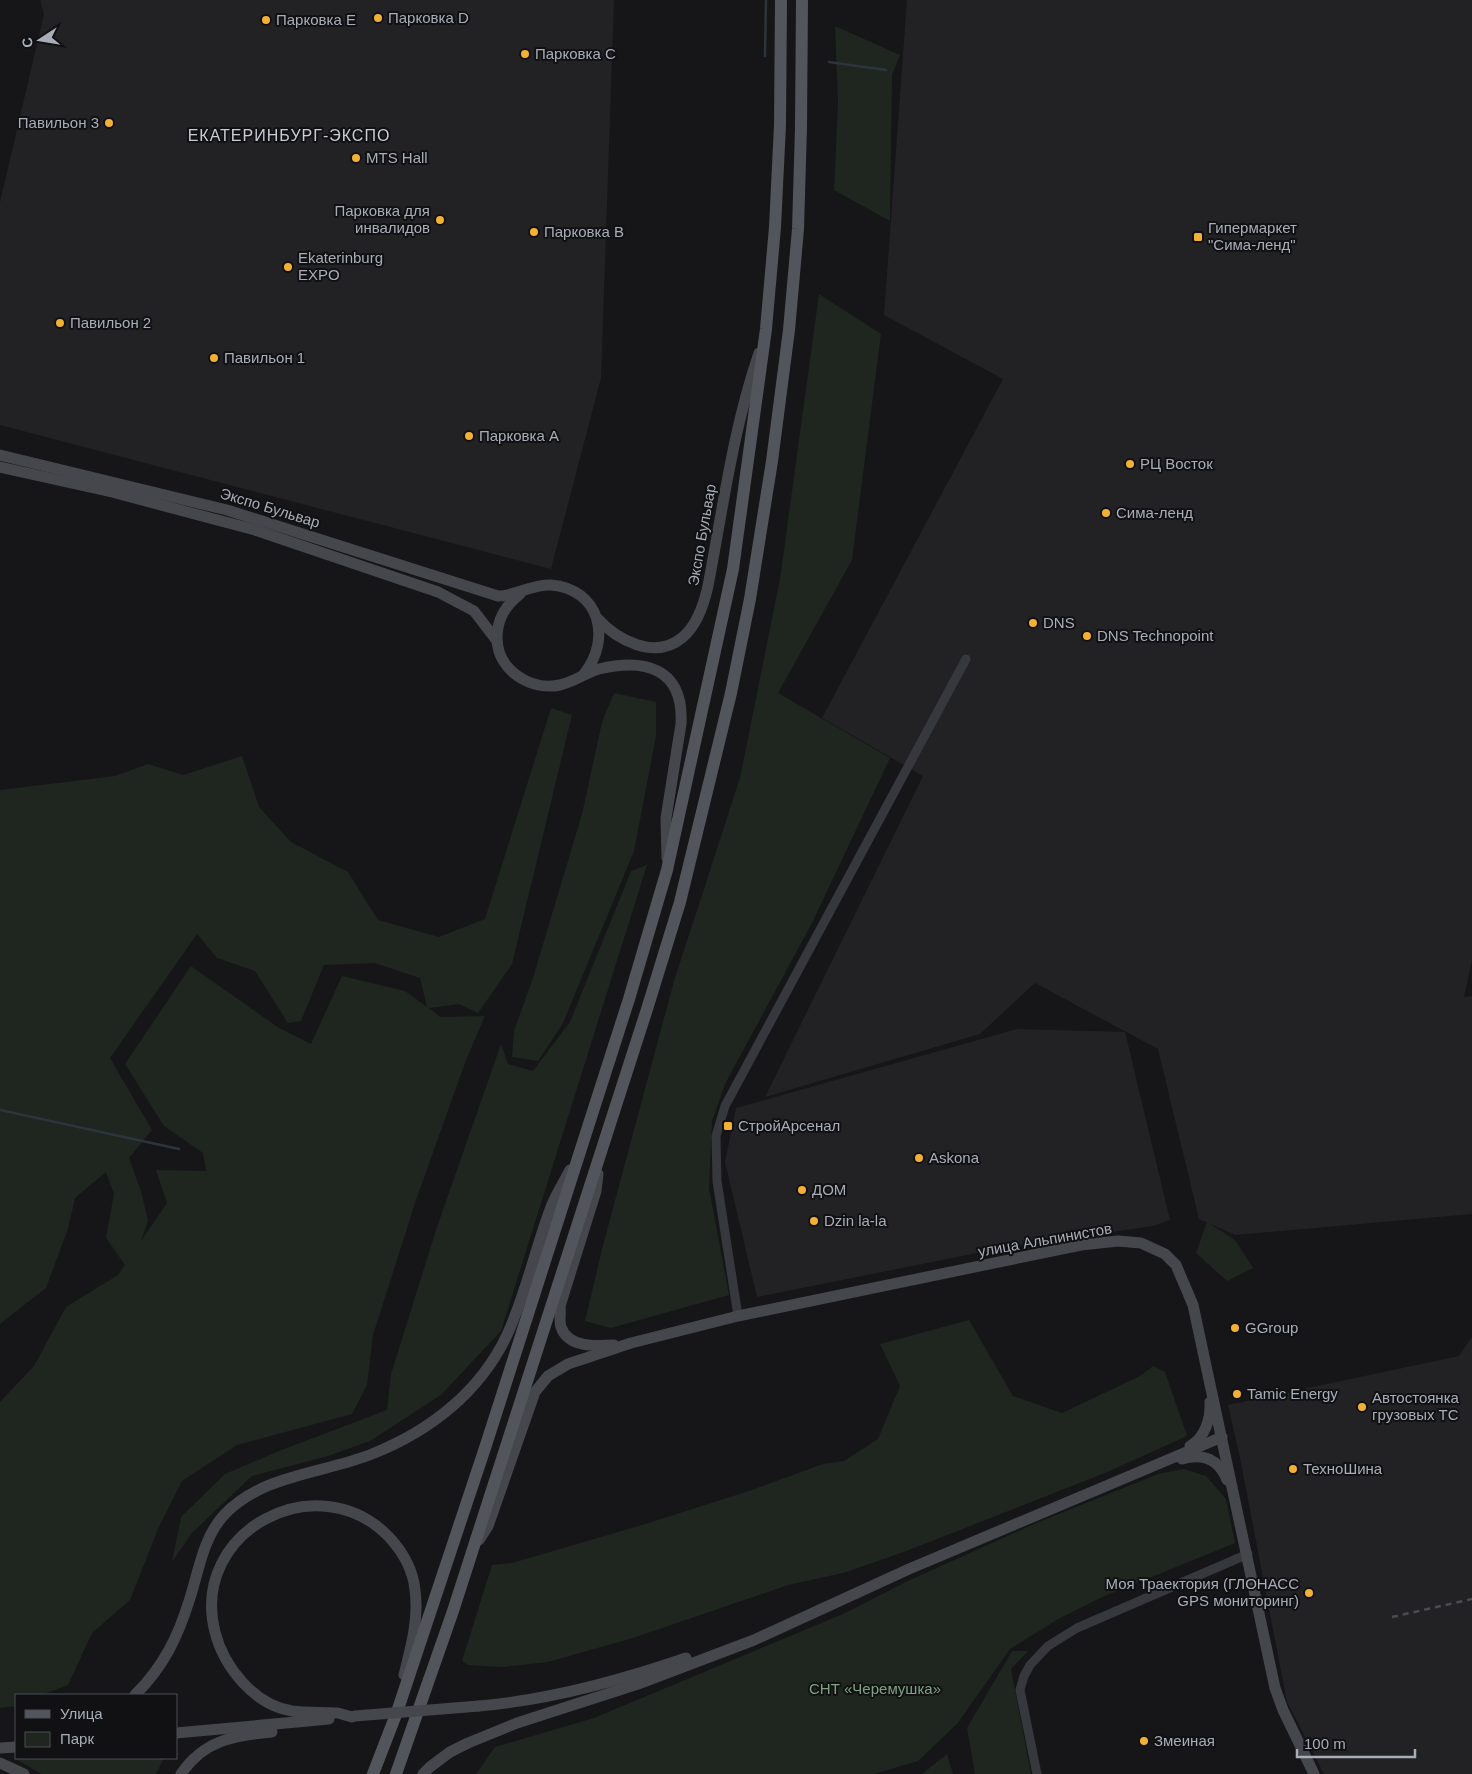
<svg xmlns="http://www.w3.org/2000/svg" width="1472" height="1774" viewBox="0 0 1472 1774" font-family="Helvetica,sans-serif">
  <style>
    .built { fill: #222225 }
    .green { fill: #1e261f; fill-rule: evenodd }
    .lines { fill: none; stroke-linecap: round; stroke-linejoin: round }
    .stream { stroke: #2c353c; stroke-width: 2.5 }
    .street { stroke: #37383d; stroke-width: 9 }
    .secondary { stroke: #45474d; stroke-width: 11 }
    .primary { stroke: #53555c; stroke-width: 12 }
    .rail { stroke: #4a4c52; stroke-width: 2.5; stroke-dasharray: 6 5; stroke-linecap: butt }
    .secondary-bridge { stroke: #45474d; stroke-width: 11 }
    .poi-dot { fill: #f2b134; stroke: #111113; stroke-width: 2 }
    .labels { text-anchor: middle; stroke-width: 4; stroke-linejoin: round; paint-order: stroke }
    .poi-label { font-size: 15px; fill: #a8adb8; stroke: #111113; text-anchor: start }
    .street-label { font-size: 15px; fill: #a8adb8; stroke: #111113 }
    .park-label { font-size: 15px; fill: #7fa381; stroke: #111113 }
    .neighbourhood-label { font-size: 16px; letter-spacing: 1px; fill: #c9ccd4; stroke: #111113 }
  </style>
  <rect width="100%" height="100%" fill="#161618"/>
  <g class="built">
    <polygon points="40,0 614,0 601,378 551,569 0,425 0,202 44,14"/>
    <polygon points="907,0 1472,0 1472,960 1464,997 1472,996 1472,1214 1235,1235 1199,1219 1158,1049 1035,983 980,1034 765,1097 923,776 822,718 1003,379 884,315"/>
    <polygon points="1017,1029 1125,1032 1170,1220 1153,1226 1007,1247 757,1297 725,1162 736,1108"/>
    <polygon points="1472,1337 1472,1774 1324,1774 1287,1702 1240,1458 1228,1405 1459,1356"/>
  </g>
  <g class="green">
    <polygon points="835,26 900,55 892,75 890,221 834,190 838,103"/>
    <polygon points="819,294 881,334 852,560 778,693 890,758 812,923 725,1084 712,1121 709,1188 729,1295 611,1328 585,1321 602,1249 674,981 740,778 780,579"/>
    <polygon points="614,693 656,702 656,736 634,851 563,1023 538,1061 512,1057 514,1031 532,981 582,814 602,722"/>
    <path d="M551 708 572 715 512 964 478 1013 459 1004 429 1008 440 1017 485 1016 466 1060 416 1200 373 1335 367 1385 352 1414 237 1445 182 1481 158 1529 130 1600 92 1633 68 1685 42 1695H16V1706L0 1708V1402L34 1366 66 1307 118 1275 125 1265 106 1238 114 1194 106 1172 75 1198 68 1229 46 1288 0 1324V790L115 776 148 764 183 775 242 756 259 807 291 842 348 872 378 920 439 937 485 919ZM197 934 217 958 255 971 288 1023 301 1021 324 965 375 963 420 978 427 1007 405 991 342 976 311 1044 279 1028 191 966 125 1064 164 1126 203 1153 206 1171 156 1170 167 1203 141 1241 148 1221 141 1191 129 1158 152 1130 110 1058Z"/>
    <polygon points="647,865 501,1331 441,1395 370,1441 328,1456 252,1476 192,1533 172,1562 181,1517 225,1474 279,1451 387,1410 391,1374 437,1227 501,1044 508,1064 533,1071 570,1022 631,871"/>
    <polygon points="1207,1222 1235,1240 1253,1268 1227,1281 1196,1253"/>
    <polygon points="969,1320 1013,1396 1062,1413 1140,1376 1153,1366 1165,1372 1187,1436 1105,1473 904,1552 843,1573 788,1585 633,1638 548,1662 502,1667 468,1665 462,1661 492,1565 512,1563 642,1525 749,1491 823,1464 844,1461 878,1439 900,1386 880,1344"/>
    <polygon points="1184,1469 1206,1476 1226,1499 1235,1543 1100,1598 1060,1618 1010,1649 957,1724 918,1761 874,1774 476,1774 495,1747 594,1718 843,1614 910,1580 1034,1524 1158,1474"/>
    <polygon points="1012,1651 1028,1651 1011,1669 1031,1774 975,1774 967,1728"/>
    <polygon points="15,1754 16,1758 59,1759 164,1758 156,1774 41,1774 14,1758"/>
    <polygon points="947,1754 953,1774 922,1774"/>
  </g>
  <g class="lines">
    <g class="stream">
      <polyline points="765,56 766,0"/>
      <polyline points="829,62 886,70"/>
      <polyline points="0,1110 179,1149"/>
    </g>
    <g class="street">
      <polyline points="738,1316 717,1181 716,1136 725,1106 966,659"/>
      <polyline points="1037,1774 1020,1690 1024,1676 1030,1665 1048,1646 1077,1628 1248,1554"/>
    </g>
    <g class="secondary">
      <path d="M0 455 227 510 498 596C516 596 532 584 551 585 600 589 612 639 584 674"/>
      <polyline points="0,467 112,492 255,530 438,592 474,611 497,641"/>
      <path d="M520 594C505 606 497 619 497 639 498 671 531 691 560 685 574 682 585 673 599 669 645 658 684 668 681 724L666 818 667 858"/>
      <path d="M597 618C617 640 655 661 683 637 697 625 704 604 708 586 723 508 733 429 759 353"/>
      <path d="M598 1174 596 1191 560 1306C561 1312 559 1321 561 1327 568 1348 596 1346 614 1345"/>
      <path d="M1190 1446C1205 1438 1211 1418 1210 1402"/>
      <path d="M1182 1459C1203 1453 1219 1459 1227 1480"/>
      <polyline points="479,1540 488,1526 535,1392 548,1376 568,1364 631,1343 738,1316 1081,1245 1118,1241 1141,1243 1165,1254 1176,1265 1193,1305 1275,1688 1283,1710 1314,1774"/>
      <path d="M135 1695C164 1666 178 1637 190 1598 199 1570 203 1538 224 1515 263 1474 322 1474 372 1454 430 1431 480 1392 507 1335 526 1294 535 1249 551 1207 556 1194 564 1182 570 1170"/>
      <path d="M479 1706C550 1700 619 1681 686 1658"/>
      <path d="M352 1717C347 1716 342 1714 338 1713 323 1712 307 1713 292 1711 254 1705 224 1667 215 1632 189 1531 318 1463 389 1537 402 1551 413 1570 415 1590 419 1619 411 1647 404 1675"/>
      <polyline points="176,1733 329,1719"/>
      <polyline points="0,1748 16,1747"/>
      <polyline points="0,1763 24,1774"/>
      <path d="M181 1774C203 1741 234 1735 272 1732"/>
      <polyline points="423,1774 430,1767 450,1752 468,1743 517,1723 638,1684 754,1640 909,1569 1222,1437"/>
    </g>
    <g class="primary">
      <polyline points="373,1774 397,1712 485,1448 629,999 667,870 733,569 766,329 775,227 780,125 781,0"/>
      <polyline points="396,1774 453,1611 648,1006 680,902 731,693 750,599 772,461 789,330 798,229 801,128 802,0"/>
    </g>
    <polyline class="rail" points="1392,1617 1472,1599"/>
    <polyline class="secondary-bridge" points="355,1716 479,1706"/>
  </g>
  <g class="poi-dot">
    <circle cx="378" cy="18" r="5"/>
    <circle cx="266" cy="20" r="5"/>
    <circle cx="525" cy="54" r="5"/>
    <circle cx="109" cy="123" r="5"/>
    <circle cx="356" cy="158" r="5"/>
    <circle cx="440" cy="220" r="5"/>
    <circle cx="534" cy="232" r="5"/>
    <rect x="1193" y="232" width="10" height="10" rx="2.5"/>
    <circle cx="288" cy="267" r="5"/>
    <circle cx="60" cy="323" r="5"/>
    <circle cx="214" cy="358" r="5"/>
    <circle cx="469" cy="436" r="5"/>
    <circle cx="1130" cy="464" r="5"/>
    <circle cx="1106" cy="513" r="5"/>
    <circle cx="1033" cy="623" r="5"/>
    <circle cx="1087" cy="636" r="5"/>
    <rect x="723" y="1121" width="10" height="10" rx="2.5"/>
    <circle cx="919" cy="1158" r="5"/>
    <circle cx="802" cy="1190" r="5"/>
    <circle cx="814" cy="1221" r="5"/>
    <circle cx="1235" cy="1328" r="5"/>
    <circle cx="1237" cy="1394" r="5"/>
    <circle cx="1362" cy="1407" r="5"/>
    <circle cx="1293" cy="1469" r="5"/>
    <circle cx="1309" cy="1593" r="5"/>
    <circle cx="1144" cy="1741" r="5"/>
  </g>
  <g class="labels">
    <g class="poi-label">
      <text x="388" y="23">Парковка D</text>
      <text x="276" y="25">Парковка E</text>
      <text x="535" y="59">Парковка C</text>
      <text x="99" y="128" text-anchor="end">Павильон 3</text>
      <text x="366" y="163">MTS Hall</text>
      <text x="430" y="216" text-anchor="end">Парковка для<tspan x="430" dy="17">инвалидов</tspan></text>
      <text x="1208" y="233">Гипермаркет<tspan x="1208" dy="17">"Сима-ленд"</tspan></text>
      <text x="544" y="237">Парковка B</text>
      <text x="298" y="263">Ekaterinburg<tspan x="298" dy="17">EXPO</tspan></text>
      <text x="70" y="328">Павильон 2</text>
      <text x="224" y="363">Павильон 1</text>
      <text x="479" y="441">Парковка A</text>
      <text x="1140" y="469">РЦ Восток</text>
      <text x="1116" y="518">Сима-ленд</text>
      <text x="1043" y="628">DNS</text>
      <text x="1097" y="641">DNS Technopoint</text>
      <text x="738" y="1131">СтройАрсенал</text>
      <text x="929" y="1163">Askona</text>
      <text x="812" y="1195">ДОМ</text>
      <text x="824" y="1226">Dzin la-la</text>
      <text x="1245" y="1333">GGroup</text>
      <text x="1247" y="1399">Tamic Energy</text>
      <text x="1372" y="1403">Автостоянка<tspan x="1372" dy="17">грузовых ТС</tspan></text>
      <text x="1303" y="1474">ТехноШина</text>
      <text x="1299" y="1589" text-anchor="end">Моя Траектория (ГЛОНАСС<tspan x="1299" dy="17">GPS мониторинг)</tspan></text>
      <text x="1154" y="1746">Змеиная</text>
    </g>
    <g class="street-label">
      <text transform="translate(270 508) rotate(17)" y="5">Экспо Бульвар</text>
      <text transform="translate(702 535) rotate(-80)" y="5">Экспо Бульвар</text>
      <text transform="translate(1045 1240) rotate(-10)" y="5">улица Альпинистов</text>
    </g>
    <g class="park-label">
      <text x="875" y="1694">СНТ «Черемушка»</text>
    </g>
    <g class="neighbourhood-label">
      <text x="289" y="141">ЕКАТЕРИНБУРГ-ЭКСПО</text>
    </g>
  </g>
  <rect x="15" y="1694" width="162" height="65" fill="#111113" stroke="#4d4f55"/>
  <rect x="25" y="1710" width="25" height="8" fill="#53555c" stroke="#4d4f55"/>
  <text x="60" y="1719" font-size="15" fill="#a8adb8">Улица</text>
  <rect x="25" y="1732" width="25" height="15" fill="#1e261f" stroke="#4d4f55"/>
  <text x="60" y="1744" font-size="15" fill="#a8adb8">Парк</text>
  <g transform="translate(40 40) rotate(258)" stroke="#111113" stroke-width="4" paint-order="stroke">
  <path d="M0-4L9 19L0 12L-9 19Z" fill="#a8adb8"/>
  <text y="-8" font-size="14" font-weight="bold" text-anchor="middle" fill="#a8adb8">С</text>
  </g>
  <path d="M1297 1749v8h118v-8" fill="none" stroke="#a8adb8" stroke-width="2.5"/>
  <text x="1304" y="1749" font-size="15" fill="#a8adb8" stroke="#111113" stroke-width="4" paint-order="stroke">100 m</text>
</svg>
